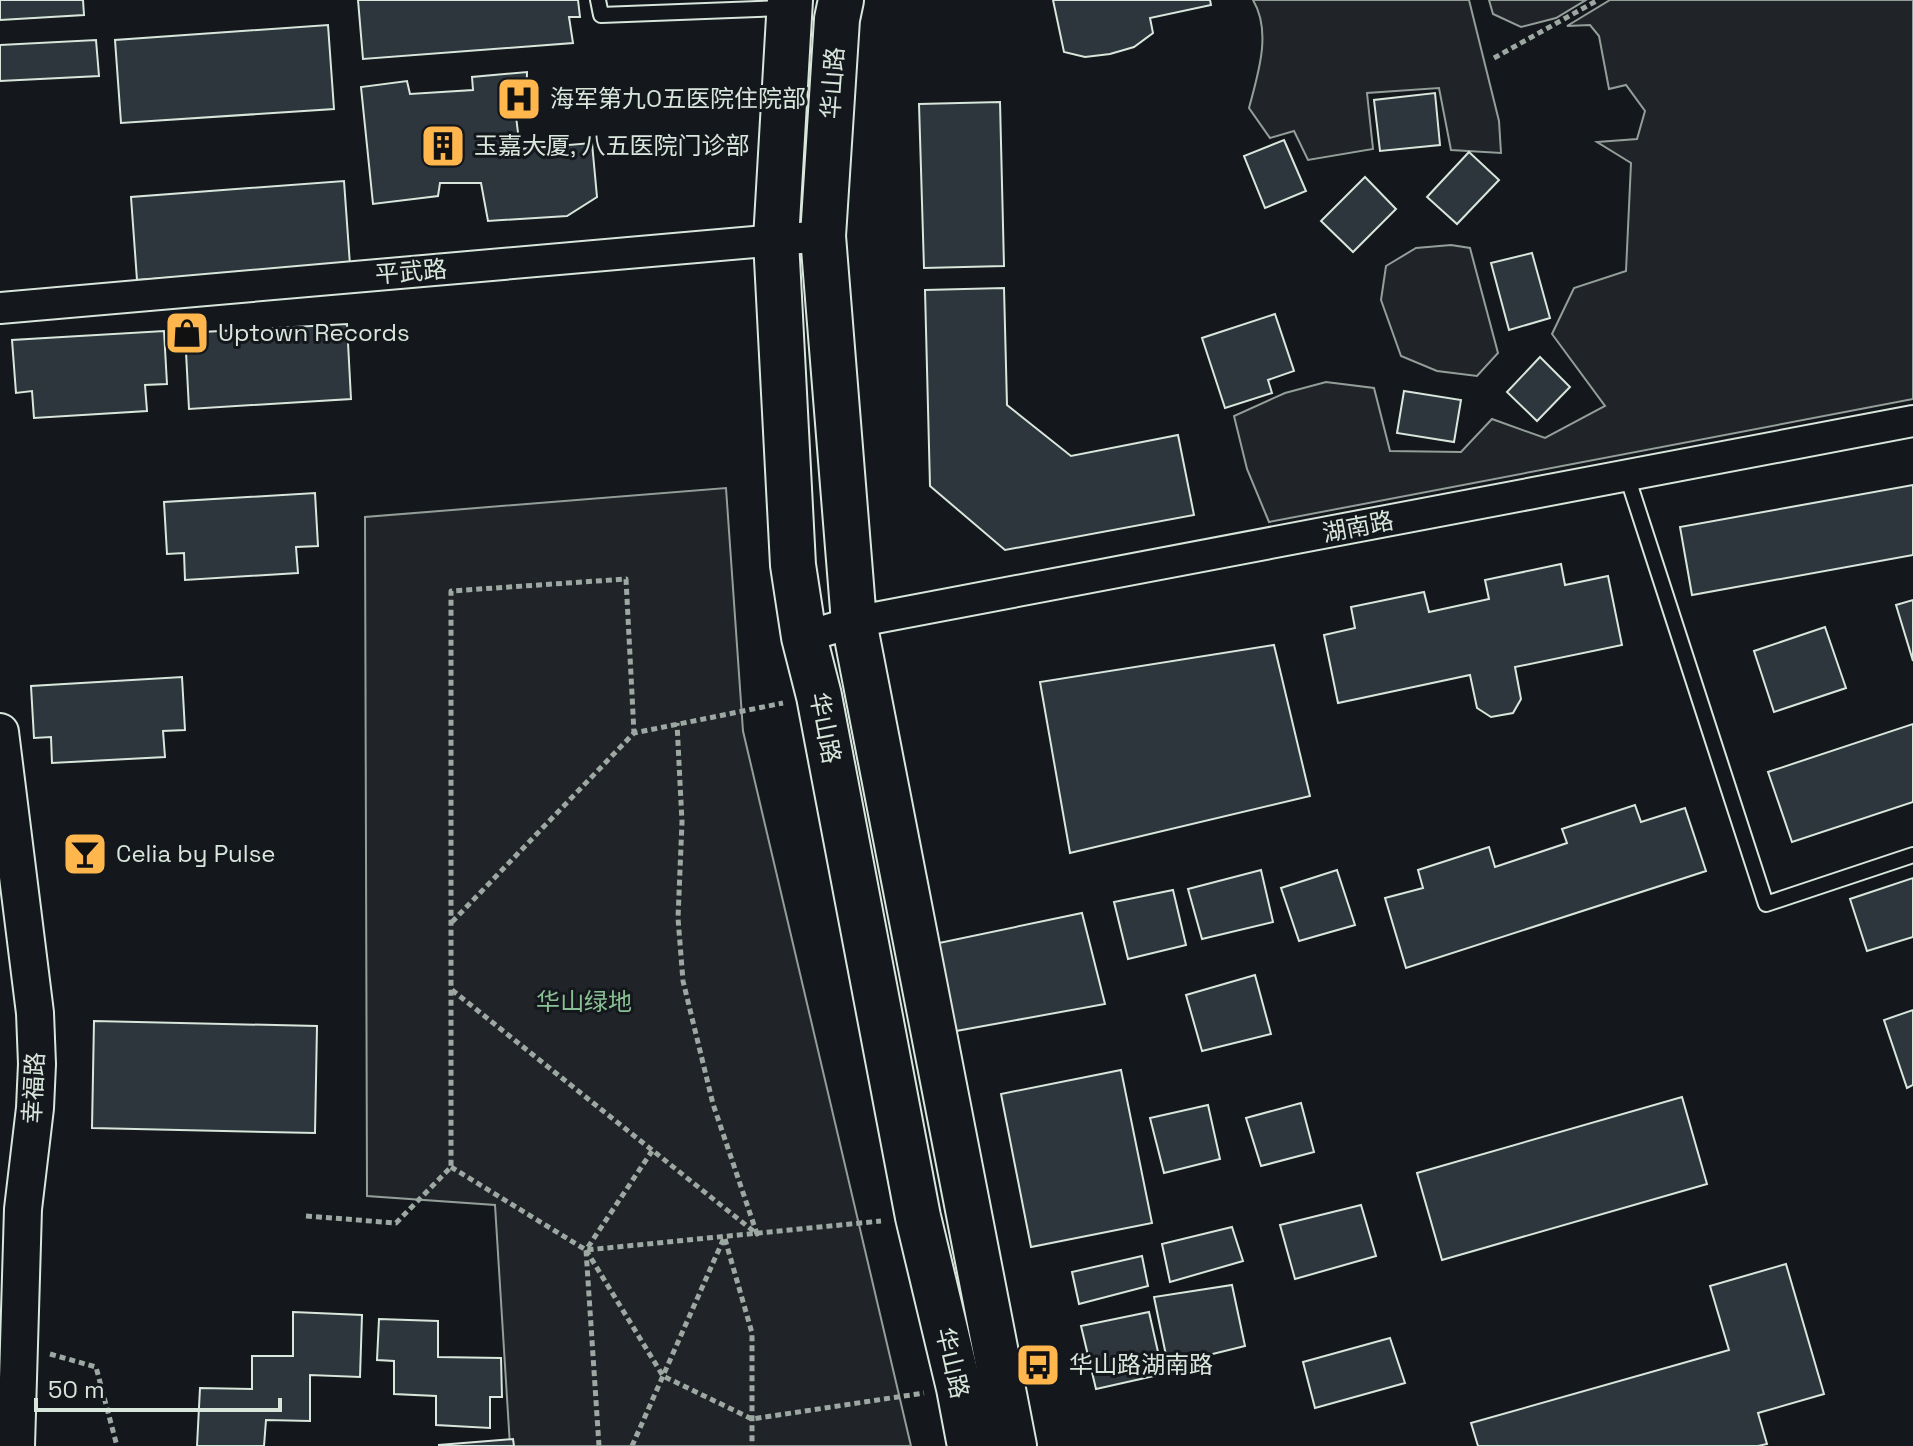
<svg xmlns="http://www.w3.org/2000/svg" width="1913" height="1446" viewBox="0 0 1913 1446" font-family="'Space Grotesk','Noto Sans SC',sans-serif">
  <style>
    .green { fill: #202428; stroke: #939e99; stroke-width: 2 }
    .building { fill: #2c363c; stroke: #d8e6dc; stroke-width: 2 }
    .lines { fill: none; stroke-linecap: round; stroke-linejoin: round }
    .service-casing { stroke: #d8e6dc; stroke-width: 18 }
    .minor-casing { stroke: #d8e6dc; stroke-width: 34 }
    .tertiary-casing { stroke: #d8e6dc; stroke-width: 40 }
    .primary-casing { stroke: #d8e6dc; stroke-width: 48 }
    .path { stroke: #9da8a2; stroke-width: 5; stroke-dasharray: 6 4; stroke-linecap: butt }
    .service { stroke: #14181c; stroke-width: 14 }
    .minor { stroke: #14181c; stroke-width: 30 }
    .tertiary { stroke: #14181c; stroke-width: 36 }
    .primary { stroke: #14181c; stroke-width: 44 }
    .labels { text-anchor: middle; stroke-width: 6; stroke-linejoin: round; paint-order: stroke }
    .street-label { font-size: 24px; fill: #d8e6dc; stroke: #14181c }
    .poi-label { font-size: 24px; fill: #d8e6dc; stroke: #14181c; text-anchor: start }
    .park-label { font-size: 24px; fill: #8ac095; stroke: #14181c }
  </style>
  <rect width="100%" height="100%" fill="#14181c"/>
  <g class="green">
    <path d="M1253 0H1469L1499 121 1501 153 1451 150 1439 88 1367 93 1373 149 1308 160 1294 131 1270 138 1249 108C1258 74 1272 32 1253 0Z"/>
    <polygon points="1489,0 1586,0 1556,18 1521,27 1493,14"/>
    <polygon points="1610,0 1913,0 1913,399 1269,522 1247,469 1234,416 1285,393 1326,382 1374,388 1390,451 1461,452 1492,419 1545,438 1605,406 1552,334 1574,288 1626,271 1631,163 1597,142 1637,139 1645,111 1626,85 1609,89 1599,36 1590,25 1567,26"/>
    <polygon points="1451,245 1470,248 1498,353 1477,376 1437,371 1401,356 1381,300 1386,266 1416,248"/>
    <polygon points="726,488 743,731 911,1446 510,1446 495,1205 367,1196 365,517"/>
  </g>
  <g class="building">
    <polygon points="0,0 83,0 84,15 0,20"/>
    <polygon points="358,0 578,0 580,17 569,17 573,43 363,59"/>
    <polygon points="1053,0 1210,0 1211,5 1150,18 1153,33 1134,47 1110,54 1085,57 1064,52"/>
    <polygon points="328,25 334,109 121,123 115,40"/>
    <polygon points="96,40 99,76 0,81 0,45"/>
    <polygon points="527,72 526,106 515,108 520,149 592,143 597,197 567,216 488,221 481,183 440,183 438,196 373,204 361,87 407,81 410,94 473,90 472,77"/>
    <polygon points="1435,93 1440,145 1380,151 1374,100"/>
    <polygon points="1000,102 1004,266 924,268 919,104"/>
    <polygon points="1284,140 1306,191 1265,208 1244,156"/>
    <polygon points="1469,152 1499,180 1457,224 1427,197"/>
    <polygon points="1365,177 1396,209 1353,252 1321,221"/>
    <polygon points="344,181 350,265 137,280 131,197"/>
    <polygon points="1532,253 1550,318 1509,330 1491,263"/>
    <polygon points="1004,288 1007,405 1071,456 1178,435 1194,515 1005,550 930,486 925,290"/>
    <polygon points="1275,314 1294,371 1268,380 1272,393 1225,408 1202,338"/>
    <polygon points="347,324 351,399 189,409 185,333"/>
    <polygon points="164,331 167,384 145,385 147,411 34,418 32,391 16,393 12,340"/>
    <polygon points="1540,357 1570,387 1537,421 1507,392"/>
    <polygon points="1404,391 1461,400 1454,442 1397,433"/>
    <polygon points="1913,485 1913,555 1692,595 1680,527"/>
    <polygon points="315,493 318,546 296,547 298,573 185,580 184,553 167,554 164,502"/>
    <polygon points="1561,564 1565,585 1608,576 1622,645 1515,667 1521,699 1513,713 1491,717 1477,708 1470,675 1338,703 1324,635 1355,628 1351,607 1424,592 1429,612 1489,599 1485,580"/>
    <polygon points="1913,600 1913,661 1896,605"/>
    <polygon points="1825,627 1846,688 1774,712 1754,651"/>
    <polygon points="1274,645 1310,796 1070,853 1040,682"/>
    <polygon points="182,677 185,730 163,731 165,757 52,763 51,737 34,738 31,686"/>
    <polygon points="1913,724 1913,802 1792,842 1768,772"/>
    <polygon points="1635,805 1641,822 1685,808 1706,871 1406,968 1385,898 1423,888 1418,870 1489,847 1495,867 1567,843 1562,829"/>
    <polygon points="1261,870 1273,922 1202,939 1188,889"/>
    <polygon points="1337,870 1355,925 1299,941 1281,888"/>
    <polygon points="1913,878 1913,937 1867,951 1850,899"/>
    <polygon points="1173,890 1186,945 1128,959 1114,902"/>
    <polygon points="1082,913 1105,1004 956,1031 939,943"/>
    <polygon points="1255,975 1271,1034 1202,1051 1186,995"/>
    <polygon points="1913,1010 1913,1085 1907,1088 1884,1020"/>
    <polygon points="94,1021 317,1026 315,1133 92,1128"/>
    <polygon points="1121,1070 1152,1223 1031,1247 1001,1094"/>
    <polygon points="1682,1097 1707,1184 1442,1260 1417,1173"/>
    <polygon points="1301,1103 1314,1152 1261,1166 1246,1118"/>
    <polygon points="1208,1105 1220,1159 1164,1173 1150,1118"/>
    <polygon points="1361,1205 1376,1256 1295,1279 1280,1225"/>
    <polygon points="1232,1227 1243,1261 1170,1282 1162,1244"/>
    <polygon points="1142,1256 1148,1286 1079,1304 1072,1272"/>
    <polygon points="1786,1264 1824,1394 1758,1413 1767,1444 1758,1446 1478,1446 1471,1423 1729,1350 1710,1286"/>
    <polygon points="1232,1285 1245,1346 1168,1365 1154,1297"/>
    <polygon points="293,1312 362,1315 360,1377 310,1375 310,1421 266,1420 264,1446 197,1446 200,1388 252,1389 252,1356 293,1356"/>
    <polygon points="1149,1312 1163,1374 1096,1389 1081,1326"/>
    <polygon points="379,1319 438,1321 438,1357 501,1358 502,1397 490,1397 490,1428 436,1425 436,1396 394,1394 394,1361 377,1360"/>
    <polygon points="1390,1338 1405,1383 1315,1408 1303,1362"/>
    <polygon points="513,1439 514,1446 439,1446 439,1445"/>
  </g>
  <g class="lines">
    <g class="service-casing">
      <g id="service">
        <polyline points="598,0 601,15 784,8"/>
        <polyline points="1627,476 1766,904 1913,855"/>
      </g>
    </g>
    <g class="minor-casing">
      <g id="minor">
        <polyline points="0,308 823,236"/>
        <polyline points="804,637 854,622 1913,421"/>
      </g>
    </g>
    <g class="tertiary-casing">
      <polyline id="tertiary" points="0,732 35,1013 37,1064 35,1108 23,1209 16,1446"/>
    </g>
    <g class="primary-casing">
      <g id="primary">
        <polyline points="790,0 776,240 793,565 804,637 819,696 918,1217 959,1388 970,1446"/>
        <polyline points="841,0 837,19 823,236 854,622 1014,1446"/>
      </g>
    </g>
    <g class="path">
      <polyline points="1494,58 1598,0"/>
      <polyline points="452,922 634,733 783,703"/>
      <polyline points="452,990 757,1234 713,1104 683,981 678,918 682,822 677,723"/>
      <polyline points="451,1167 586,1250 881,1221"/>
      <polyline points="306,1216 396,1223 451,1167 451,591 626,579 634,733"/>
      <polyline points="725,1239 752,1333 752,1446"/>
      <polyline points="586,1250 663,1376 752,1419 924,1393"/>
      <polyline points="50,1354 96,1367 117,1446"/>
      <polyline points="599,1446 586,1250 652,1151"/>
      <polyline points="632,1446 724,1238"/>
    </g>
    <use href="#service" class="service"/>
    <use href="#minor" class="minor"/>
    <use href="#tertiary" class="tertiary"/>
    <use href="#primary" class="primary"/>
  </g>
  <defs>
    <g id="hospital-square" transform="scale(2.3)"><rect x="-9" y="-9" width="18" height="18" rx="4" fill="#ffb74d" stroke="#14181c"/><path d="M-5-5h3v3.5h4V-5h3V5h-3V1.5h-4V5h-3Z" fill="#111"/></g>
    <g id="building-square" transform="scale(2.3)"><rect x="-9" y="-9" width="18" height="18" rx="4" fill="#ffb74d" stroke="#14181c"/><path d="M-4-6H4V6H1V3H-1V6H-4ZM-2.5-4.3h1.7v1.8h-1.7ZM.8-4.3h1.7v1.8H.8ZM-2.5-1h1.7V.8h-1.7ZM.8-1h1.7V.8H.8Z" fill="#111"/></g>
    <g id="shop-square" transform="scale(2.3)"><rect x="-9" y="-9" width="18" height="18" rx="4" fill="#ffb74d" stroke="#14181c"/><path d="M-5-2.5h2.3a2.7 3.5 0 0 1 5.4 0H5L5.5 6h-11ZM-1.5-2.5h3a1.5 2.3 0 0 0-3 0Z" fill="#111"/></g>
    <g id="bar-square" transform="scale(2.3)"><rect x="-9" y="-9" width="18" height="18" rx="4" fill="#ffb74d" stroke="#14181c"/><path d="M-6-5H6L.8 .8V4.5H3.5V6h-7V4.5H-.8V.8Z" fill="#111"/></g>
    <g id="bus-square" transform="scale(2.3)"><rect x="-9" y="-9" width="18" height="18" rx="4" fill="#ffb74d" stroke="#14181c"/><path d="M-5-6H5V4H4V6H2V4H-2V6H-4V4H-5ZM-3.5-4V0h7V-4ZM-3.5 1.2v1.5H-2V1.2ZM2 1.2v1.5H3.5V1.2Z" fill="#111"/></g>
  </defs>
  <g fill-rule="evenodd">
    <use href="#hospital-square" x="519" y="99"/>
    <use href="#building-square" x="443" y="146"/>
    <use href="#shop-square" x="187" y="333"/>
    <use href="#bar-square" x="85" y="854"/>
    <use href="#bus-square" x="1038" y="1365"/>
  </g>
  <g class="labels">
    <g class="street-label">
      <text transform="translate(833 83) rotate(-86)" y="8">华山路</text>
      <text transform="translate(411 272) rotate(-5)" y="8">平武路</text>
      <text transform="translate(1358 527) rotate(-11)" y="8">湖南路</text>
      <text transform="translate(825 728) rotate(79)" y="8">华山路</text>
      <text transform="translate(34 1088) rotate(-87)" y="8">幸福路</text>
      <text transform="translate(952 1363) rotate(77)" y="8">华山路</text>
    </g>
    <g class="poi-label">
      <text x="550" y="107">海军第九O五医院住院部</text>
      <text x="474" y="154">玉嘉大厦, 八五医院门诊部</text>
      <text x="218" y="341">Uptown Records</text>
      <text x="116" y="862">Celia by Pulse</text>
      <text x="1069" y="1373">华山路湖南路</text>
    </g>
    <g class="park-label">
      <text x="584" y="1010">华山绿地</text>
    </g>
  </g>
  <path d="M36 1398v12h244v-12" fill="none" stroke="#d8e6dc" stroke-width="4"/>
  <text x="48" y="1398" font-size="24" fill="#d8e6dc" stroke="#14181c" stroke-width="6" paint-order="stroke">50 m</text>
</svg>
